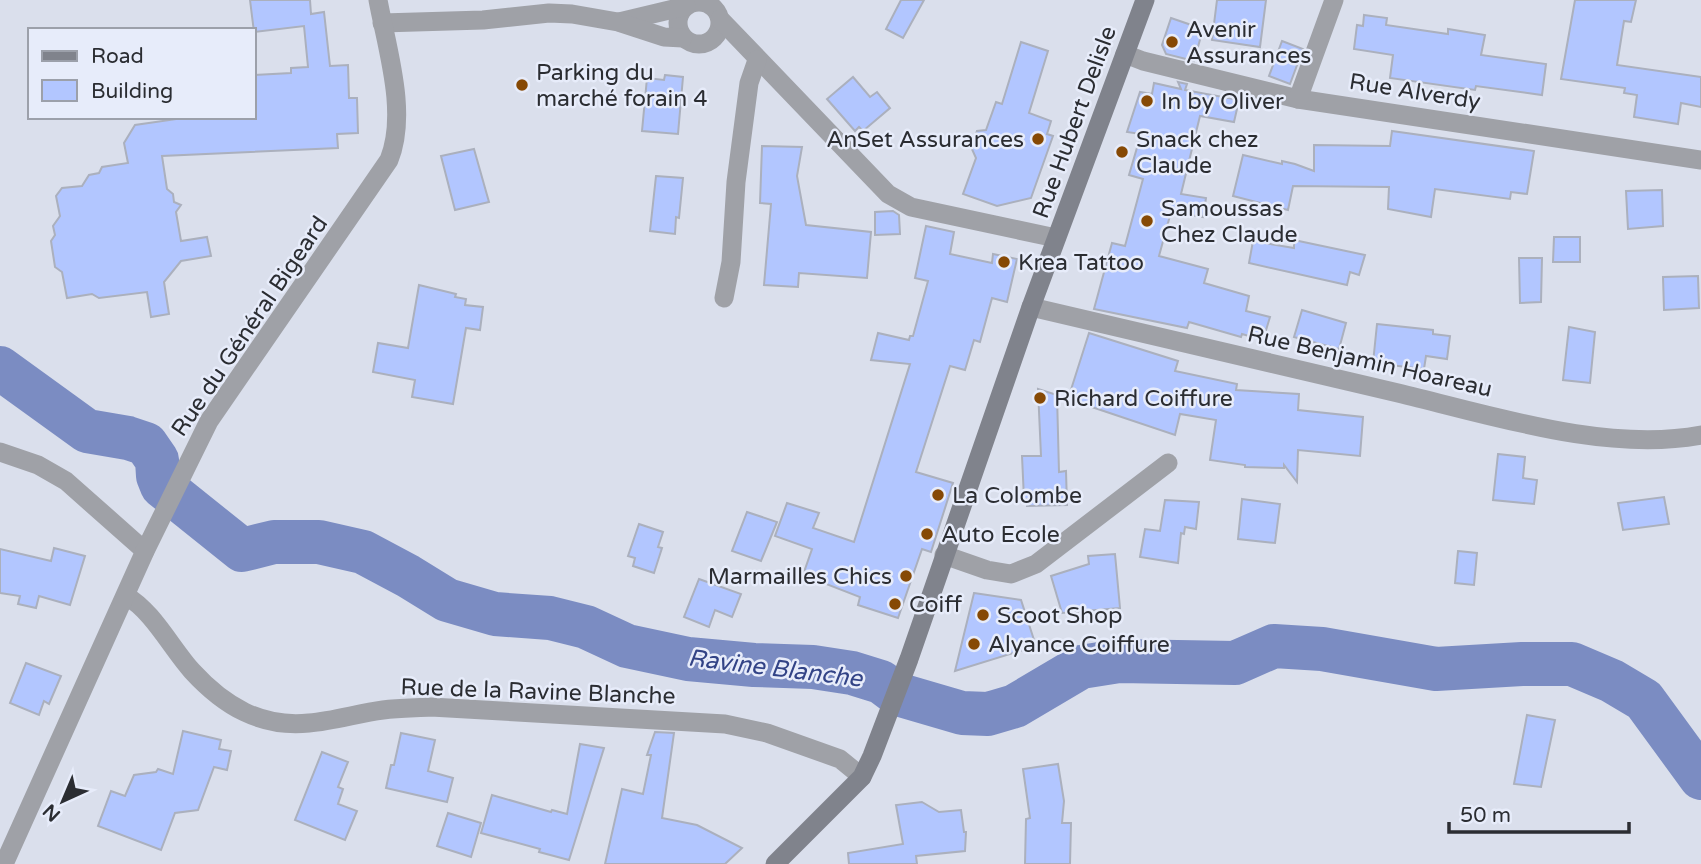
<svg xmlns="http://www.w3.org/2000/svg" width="1701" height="864" viewBox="0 0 1701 864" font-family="'Varela Round',sans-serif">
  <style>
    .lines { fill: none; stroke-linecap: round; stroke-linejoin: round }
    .river { stroke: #7b8cc2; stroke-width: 44 }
    .building { fill: #b2c6ff; stroke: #abb0bd; stroke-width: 2 }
    .minor { stroke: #9fa1a7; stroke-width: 19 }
    .secondary { stroke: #80838c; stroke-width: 19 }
    .poi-dot { fill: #864905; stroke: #e7ecfa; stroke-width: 2.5 }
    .labels { text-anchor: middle; stroke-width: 5; stroke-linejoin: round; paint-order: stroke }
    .poi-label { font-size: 23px; fill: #2b2d32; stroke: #e7ecfa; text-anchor: start }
    .street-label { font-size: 23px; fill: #2b2d32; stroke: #e7ecfa }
    .water-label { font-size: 24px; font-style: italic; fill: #324386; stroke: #e7ecfa }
  </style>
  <rect width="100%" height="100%" fill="#dadfec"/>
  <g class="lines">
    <polyline class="river" points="0,368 87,431 128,438 146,444 157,460 158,476 162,486 242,550 274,542 319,542 363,552 408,576 447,600 495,614 550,618 586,627 627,646 688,659 754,665 813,667 852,673 881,682 897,694 962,713 988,714 1015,706 1081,667 1119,661 1235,663 1274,646 1322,649 1436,669 1522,664 1572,664 1612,681 1644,700 1701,778"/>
  </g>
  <g class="building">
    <polygon points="250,0 310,0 311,14 324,12 330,66 348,65 349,98 357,98 358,133 337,134 338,148 162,156 167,189 173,194 174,202 181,205 176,212 181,241 207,237 211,256 181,261 164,282 169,314 151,317 147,292 99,298 92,294 67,298 62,272 55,267 51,241 55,235 53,226 60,216 56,196 62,188 82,186 89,175 99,173 102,167 128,163 124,143 135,125 177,119 177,117 254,117 254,75 291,73 291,68 308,67 304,26 254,32"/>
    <polygon points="901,0 924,0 903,38 886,29"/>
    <polygon points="1217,0 1266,0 1260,47 1212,40"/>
    <polygon points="1575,0 1636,0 1631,22 1624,21 1617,65 1701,77 1701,107 1681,103 1678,124 1634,117 1637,95 1624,93 1625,88 1561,79"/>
    <polygon points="1364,15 1387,18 1386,25 1448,34 1448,29 1485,35 1481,55 1546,64 1542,95 1476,86 1475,90 1390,78 1393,55 1354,49 1357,25 1363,26"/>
    <polygon points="1171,18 1203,29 1194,61 1166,54 1162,45"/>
    <polygon points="1282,41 1303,49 1290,84 1269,76"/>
    <polygon points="1021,42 1048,51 1029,113 1051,121 1047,134 1053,136 1031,198 997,206 963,194 976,158 971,147 977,131 986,130 996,102 1002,104"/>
    <polygon points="665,75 683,77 678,134 642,131 647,78 664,80"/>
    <polygon points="853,77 870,97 877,92 890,108 863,131 859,127 855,131 827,99"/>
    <polygon points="1178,82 1187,84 1185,90 1239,100 1234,122 1200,116 1181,194 1206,198 1203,217 1171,212 1159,256 1208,269 1204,283 1249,296 1246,311 1270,317 1263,340 1242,334 1241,337 1189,322 1187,328 1094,309 1112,243 1125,246 1143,179 1129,175 1141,134 1127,132 1140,92 1152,94 1154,83 1181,89"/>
    <polygon points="1392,131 1534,151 1527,194 1511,192 1510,199 1435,189 1431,217 1388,209 1389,187 1293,186 1288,210 1233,196 1243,155 1282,164 1282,161 1295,164 1314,171 1314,145 1390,146"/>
    <polygon points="762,146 802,147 797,176 806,225 871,232 867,278 799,273 798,287 764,285 771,204 760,203"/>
    <polygon points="474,149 489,202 455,210 441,156"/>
    <polygon points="656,176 683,178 679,218 676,217 675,234 650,231"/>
    <polygon points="1662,190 1663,226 1628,229 1626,191"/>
    <polygon points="893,211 899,215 900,234 875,235 875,212"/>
    <polygon points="926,226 954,232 950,254 992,263 993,254 1017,259 1007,302 992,298 980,342 974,340 965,370 950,366 916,472 953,483 931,552 922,549 898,618 858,605 860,597 803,575 812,549 775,536 787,503 819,513 813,528 854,542 910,364 871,360 878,333 909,340 910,336 913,336 928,281 915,278"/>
    <polygon points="1554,237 1580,237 1580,262 1553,262"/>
    <polygon points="1294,240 1365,255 1359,275 1350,272 1347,285 1249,263 1253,241 1294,248"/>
    <polygon points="1519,258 1542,258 1541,302 1520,303"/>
    <polygon points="1698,276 1699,308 1664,310 1663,277"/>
    <polygon points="419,285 456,294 455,297 466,299 465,305 483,307 480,330 466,328 453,404 412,397 415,380 373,372 378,343 408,348"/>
    <polygon points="1302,310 1346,323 1339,349 1294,337"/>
    <polygon points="1377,324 1433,330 1433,334 1450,336 1447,359 1426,356 1424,369 1373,363"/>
    <polygon points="1569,327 1595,332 1590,383 1563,380"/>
    <polygon points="1089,333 1178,361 1175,371 1237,384 1236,390 1299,394 1298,410 1363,417 1360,456 1298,450 1297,482 1284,465 1284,468 1245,467 1245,465 1210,460 1216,420 1180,414 1175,435 1068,399"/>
    <polygon points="1038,389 1057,395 1059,472 1066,471 1067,505 1027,506 1027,499 1024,499 1022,456 1041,456"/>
    <polygon points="1498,454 1525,457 1523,478 1537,480 1534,504 1493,500"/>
    <polygon points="1664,497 1669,524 1623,530 1618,503"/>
    <polygon points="1242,499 1280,504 1275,543 1238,539"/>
    <polygon points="1165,500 1199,502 1196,529 1185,527 1184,534 1181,533 1178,563 1140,557 1145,529 1160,531"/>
    <polygon points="747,512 777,522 761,561 732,551"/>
    <polygon points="639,524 663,532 658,547 662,548 654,573 633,566 635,558 628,556"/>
    <polygon points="54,548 85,556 70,605 39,596 36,608 18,604 20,596 0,593 0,549 51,561"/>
    <polygon points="1458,551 1477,553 1474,585 1455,583"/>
    <polygon points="1115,554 1120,608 1062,613 1051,576 1089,564 1088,556"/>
    <polygon points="699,579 741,594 732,617 715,610 709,627 684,617"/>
    <polygon points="974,593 1021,600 1036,646 955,671"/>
    <polygon points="26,663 61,676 49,704 44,701 39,715 10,703"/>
    <polygon points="1527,715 1555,720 1541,787 1514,784"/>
    <polygon points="183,731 221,740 219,749 231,751 227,770 214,767 198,810 175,813 161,850 98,826 111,791 125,796 134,775 156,772 158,769 173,774"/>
    <polygon points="655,732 674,733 662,818 697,825 742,848 725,864 605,864 622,789 643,794 651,755 647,755"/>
    <polygon points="401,733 435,740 428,771 453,778 447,802 386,788 391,765 394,765"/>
    <polygon points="580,744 604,748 569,860 539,852 540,849 481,833 492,795 551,812 552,810 567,814"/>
    <polygon points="322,752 348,762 338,787 343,789 338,804 357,811 345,840 295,820"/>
    <polygon points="1058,764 1064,801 1062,823 1071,823 1070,864 1025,864 1026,819 1030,818 1023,769"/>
    <polygon points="922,802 939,812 961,810 964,832 966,832 965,851 916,856 917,864 849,864 848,853 903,844 896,805"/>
    <polygon points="448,813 481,823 471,857 437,846"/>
  </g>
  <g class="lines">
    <g class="minor">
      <circle cx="699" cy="23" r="21"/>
      <polyline points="720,19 888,194 911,207 1056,238"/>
      <polyline points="619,22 686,6"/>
      <polyline points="382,23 483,20 549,13 572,14 618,22 664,37 683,38"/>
      <polyline points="1125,54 1143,61 1298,99 1701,160"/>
      <polyline points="1298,99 1334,0"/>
      <polyline points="724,298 731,262 736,182 749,83 757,60"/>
      <path d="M1031 307C1154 336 1276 364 1398 393 1491 415 1606 453 1701 435"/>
      <polyline points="0,452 38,465 66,481 145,551"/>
      <polyline points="944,555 987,570 1011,574 1036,564 1168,463"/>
      <path d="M126 596C152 610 172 649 192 671 224 706 261 728 309 723 334 721 359 713 383 710 399 708 415 708 431 707L725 724 767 733 840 759 862 777"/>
      <path d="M4 864 145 551 209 421 389 160C408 113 387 49 378 0"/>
    </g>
    <polyline class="secondary" points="775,864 862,777 872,756 909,659 1031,307 1145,0"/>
  </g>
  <g class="poi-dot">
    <circle cx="1172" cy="42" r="7"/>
    <circle cx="522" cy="85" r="7"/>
    <circle cx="1147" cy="101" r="7"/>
    <circle cx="1038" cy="139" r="7"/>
    <circle cx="1122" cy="152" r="7"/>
    <circle cx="1147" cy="221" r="7"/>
    <circle cx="1004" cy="262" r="7"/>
    <circle cx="1040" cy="398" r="7"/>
    <circle cx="938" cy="495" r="7"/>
    <circle cx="927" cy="534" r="7"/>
    <circle cx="906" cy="576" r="7"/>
    <circle cx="895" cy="604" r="7"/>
    <circle cx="983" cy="615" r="7"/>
    <circle cx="974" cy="644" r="7"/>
  </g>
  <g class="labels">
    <g class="poi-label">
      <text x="1186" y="37">Avenir<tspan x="1186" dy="26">Assurances</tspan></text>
      <text x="536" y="80">Parking du<tspan x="536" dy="26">marché forain 4</tspan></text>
      <text x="1161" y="109">In by Oliver</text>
      <text x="1024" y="147" text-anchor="end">AnSet Assurances</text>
      <text x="1136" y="147">Snack chez<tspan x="1136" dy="26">Claude</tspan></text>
      <text x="1161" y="216">Samoussas<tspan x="1161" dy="26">Chez Claude</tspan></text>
      <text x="1018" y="270">Krea Tattoo</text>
      <text x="1054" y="406">Richard Coiffure</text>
      <text x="952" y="503">La Colombe</text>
      <text x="941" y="542">Auto Ecole</text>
      <text x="892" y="584" text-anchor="end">Marmailles Chics</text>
      <text x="909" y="612">Coiff</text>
      <text x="997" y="623">Scoot Shop</text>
      <text x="988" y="652">Alyance Coiffure</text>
    </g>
    <g class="street-label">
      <text transform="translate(1415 91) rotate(9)" y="8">Rue Alverdy</text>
      <text transform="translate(1074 122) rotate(-70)" y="8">Rue Hubert Delisle</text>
      <text transform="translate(249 326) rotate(-56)" y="8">Rue du Général Bigeard</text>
      <text transform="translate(1370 361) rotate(13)" y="8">Rue Benjamin Hoareau</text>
      <text transform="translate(538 691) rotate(2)" y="8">Rue de la Ravine Blanche</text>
    </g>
    <g class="water-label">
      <text transform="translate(775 668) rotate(7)" y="8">Ravine Blanche</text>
    </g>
  </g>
  <rect x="28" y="28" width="228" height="91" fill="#e7ecfa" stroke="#9ca0aa" stroke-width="2"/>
  <rect x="42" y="51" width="35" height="10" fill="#80838c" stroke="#9ca0aa" stroke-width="2"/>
  <text x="91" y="63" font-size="21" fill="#2b2d32">Road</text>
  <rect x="42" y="80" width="35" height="21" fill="#b2c6ff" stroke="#9ca0aa" stroke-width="2"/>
  <text x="91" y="98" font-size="21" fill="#2b2d32">Building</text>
  <g transform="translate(63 801) rotate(224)" stroke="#e7ecfa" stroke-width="5" paint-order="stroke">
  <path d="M0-5L12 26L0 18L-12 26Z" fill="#2b2d32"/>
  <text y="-10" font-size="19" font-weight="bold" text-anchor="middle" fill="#2b2d32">N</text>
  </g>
  <path d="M1449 822v10h180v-10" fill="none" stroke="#2b2d32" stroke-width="3.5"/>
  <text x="1460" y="822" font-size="21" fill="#2b2d32" stroke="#e7ecfa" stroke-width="5" paint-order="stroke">50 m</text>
</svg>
